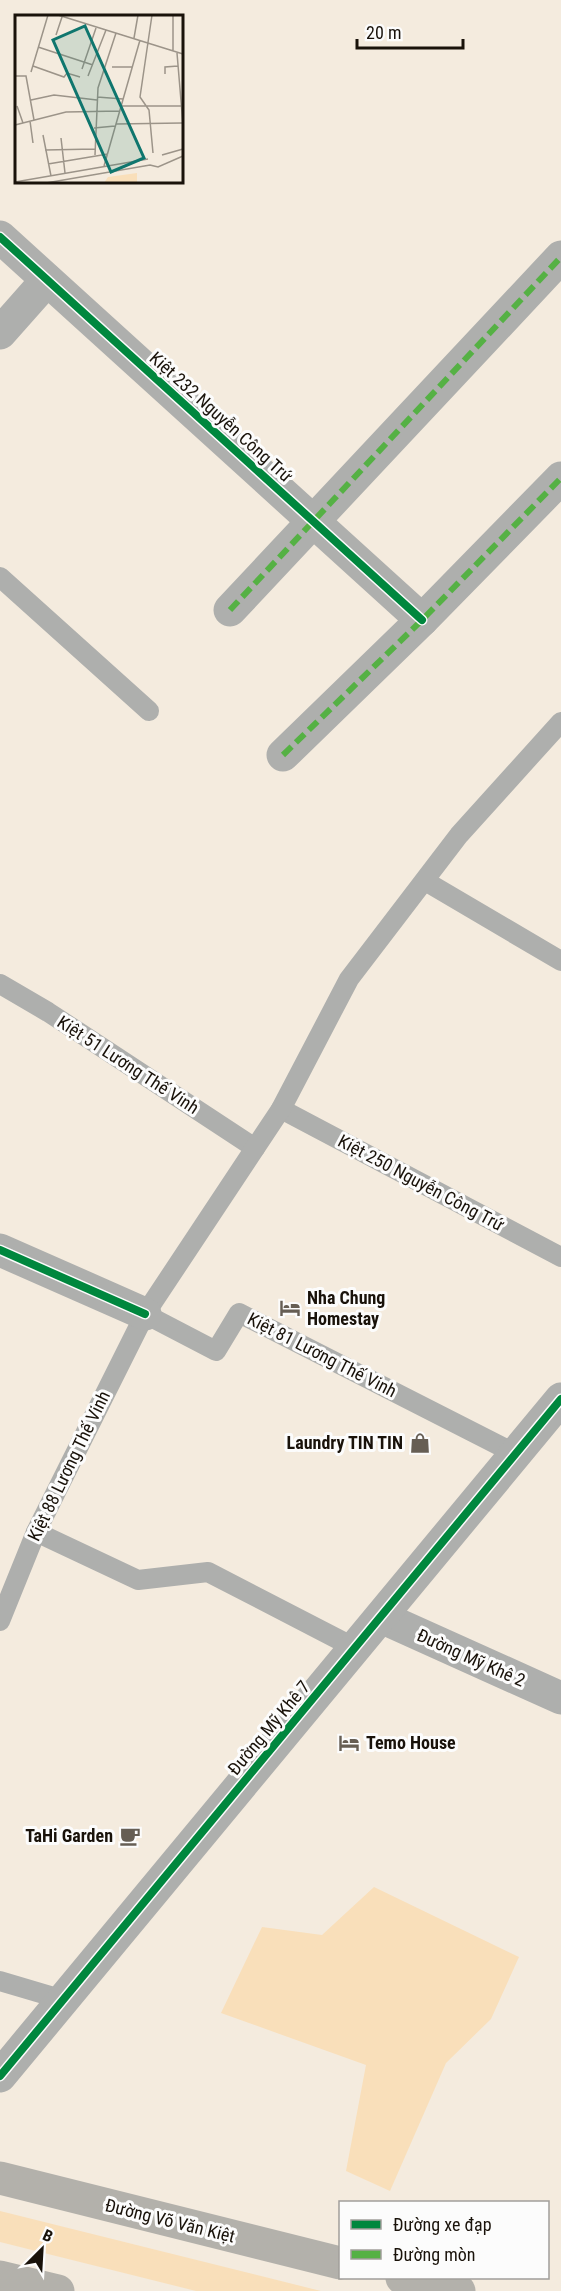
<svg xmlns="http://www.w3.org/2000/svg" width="561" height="2291" viewBox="0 0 561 2291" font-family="'Roboto Condensed',sans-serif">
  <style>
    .green { fill: #f9dfba }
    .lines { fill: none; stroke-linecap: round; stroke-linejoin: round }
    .service { stroke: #aeafad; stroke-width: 20 }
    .minor { stroke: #aeafad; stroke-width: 33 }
    .primary { stroke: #b3b1ab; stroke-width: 33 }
    .quiet { stroke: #55b144; stroke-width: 6; stroke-dasharray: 12 6; stroke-linecap: butt }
    .cycleway-casing { stroke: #fcfcfc; stroke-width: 11 }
    .cycleway { stroke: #00873e; stroke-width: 8 }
    .labels { text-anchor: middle; stroke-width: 6; stroke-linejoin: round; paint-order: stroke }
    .street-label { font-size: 18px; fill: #19120a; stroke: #fcfcfc }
    .poi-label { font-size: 18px; font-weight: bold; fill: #19120a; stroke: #fcfcfc; text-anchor: start }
    .inset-road { fill: none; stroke: #9c9489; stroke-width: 1.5 }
    .view { fill: #0f766e; fill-opacity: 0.15; stroke: #0f766e; stroke-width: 3 }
    .inset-edge { fill: none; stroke: #19120a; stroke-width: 3 }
  </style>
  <rect width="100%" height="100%" fill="#f4ebde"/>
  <g class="green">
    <polygon points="374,1887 519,1957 491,2019 446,2063 390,2191 346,2171 366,2065 221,2013 262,1927 322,1935"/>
    <polygon points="0,2211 321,2291 196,2291 0,2242"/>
  </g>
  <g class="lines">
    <g class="service">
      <polyline points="0,577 149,711"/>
      <polyline points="425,881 561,961"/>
      <polyline points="0,984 48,1012 255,1148"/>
      <polyline points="281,1109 561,1257"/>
      <polyline points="145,1314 216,1351 239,1313 516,1454"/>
      <polyline points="36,1532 138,1580 208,1572 355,1648"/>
      <polyline points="0,1621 36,1532 145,1314 281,1109 349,979 459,835 561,722"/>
      <polyline points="0,1981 64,2000"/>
    </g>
    <g class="minor">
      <polyline points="0,237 422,620"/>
      <polyline points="0,333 47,280"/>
      <polyline points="230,610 561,257"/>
      <polyline points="283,755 422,620 561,478"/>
      <polyline points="0,1250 145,1314"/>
      <polyline points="381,1617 561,1698"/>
      <polyline points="0,2076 561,1399"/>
    </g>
    <g class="primary">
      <polyline points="0,2178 340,2263"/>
      <polyline points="0,2277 58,2291"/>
      <polyline points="402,2278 459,2291"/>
    </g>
    <g class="quiet">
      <polyline points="230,610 561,257"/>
      <polyline points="283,755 422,620 561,478"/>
    </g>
    <g class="cycleway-casing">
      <g id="cycleway">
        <polyline points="0,237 422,620"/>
        <polyline points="0,1250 145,1314"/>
        <polyline points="0,2076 561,1399"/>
      </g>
    </g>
    <use href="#cycleway" class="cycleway"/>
  </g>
  <defs>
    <g id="hotel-bare" transform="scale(1.62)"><path d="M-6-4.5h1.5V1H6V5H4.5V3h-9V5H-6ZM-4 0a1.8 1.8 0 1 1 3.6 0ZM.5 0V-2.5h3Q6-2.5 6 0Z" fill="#665e54" stroke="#fcfcfc" stroke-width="2.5" paint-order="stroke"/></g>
    <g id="shop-bare" transform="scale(1.62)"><path d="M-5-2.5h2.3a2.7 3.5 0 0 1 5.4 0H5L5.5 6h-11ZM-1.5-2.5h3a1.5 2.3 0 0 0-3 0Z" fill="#665e54" stroke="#fcfcfc" stroke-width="2.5" paint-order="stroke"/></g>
    <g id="cafe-bare" transform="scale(1.62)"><path d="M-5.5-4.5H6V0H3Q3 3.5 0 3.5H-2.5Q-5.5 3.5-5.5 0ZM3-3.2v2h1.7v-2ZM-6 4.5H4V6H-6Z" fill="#665e54" stroke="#fcfcfc" stroke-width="2.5" paint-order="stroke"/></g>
  </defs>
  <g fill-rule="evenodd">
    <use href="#hotel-bare" x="290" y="1308"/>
    <use href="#shop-bare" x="420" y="1443"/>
    <use href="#hotel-bare" x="349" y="1743"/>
    <use href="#cafe-bare" x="130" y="1836"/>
  </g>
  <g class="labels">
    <g class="street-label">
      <text transform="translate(221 417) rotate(42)" y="6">Kiệt 232 Nguyễn Công Trứ</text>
      <text transform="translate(128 1065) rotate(33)" y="6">Kiệt 51 Lương Thế Vinh</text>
      <text transform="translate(421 1183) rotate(28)" y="6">Kiệt 250 Nguyễn Công Trứ</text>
      <text transform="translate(322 1355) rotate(27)" y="6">Kiệt 81 Lương Thế Vinh</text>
      <text transform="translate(69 1466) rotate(-64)" y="6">Kiệt 88 Lương Thế Vinh</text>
      <text transform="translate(471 1658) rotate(24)" y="6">Đường Mỹ Khê 2</text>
      <text transform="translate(269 1728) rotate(-50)" y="6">Đường Mỹ Khê 7</text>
      <text transform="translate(170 2221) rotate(14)" y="6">Đường Võ Văn Kiệt</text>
    </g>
    <g class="poi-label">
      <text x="307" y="1304">Nha Chung<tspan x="307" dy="21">Homestay</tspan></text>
      <text x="403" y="1449" text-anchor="end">Laundry TIN TIN</text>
      <text x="366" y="1749">Temo House</text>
      <text x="113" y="1842" text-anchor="end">TaHi Garden</text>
    </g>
  </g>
  <g transform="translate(15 15)">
    <rect width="168" height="168" fill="#f4ebde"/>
    <path d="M122 158V168H89L93 162Z" fill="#f9dfba"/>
    <path class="inset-road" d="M43 0 168 39M137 0 125 82 134 95 138 138M158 0V36M41 20 47 2M119 23 123 0M23 32 78 50M162 38 168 110M18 51 49 62 52 58 65 62M97 52H117M67 54 81 13M16 57 33 0M150 59V52L163 51M0 61H11L19 105M73 61 91 15M82 82 108 84M16 85 39 80 82 85M2 91 8 108M106 91H166M15 106 18 128M101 109 167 108M0 110 51 97 105 96M79 113 100 111M28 120 36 161M46 123 50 158M30 135 80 134M80 140 83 73 101 18M147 140 168 134M33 149 93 139M89 151 125 25M0 167 133 144M31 168 135 150 143 152 168 141"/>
    <path class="view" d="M70 11 129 143 96 157 38 25Z"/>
    <rect width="168" height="168" class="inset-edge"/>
  </g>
  <rect x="339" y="2201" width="210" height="78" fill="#fcfcfc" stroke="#a19e9b" stroke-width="1.5"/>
  <rect x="351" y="2220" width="30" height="9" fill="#00873e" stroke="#a19e9b" stroke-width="1.5"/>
  <text x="393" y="2231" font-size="18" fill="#19120a">Đường xe đạp</text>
  <rect x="351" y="2250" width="30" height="9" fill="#55b144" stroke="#a19e9b" stroke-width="1.5"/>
  <text x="393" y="2261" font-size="18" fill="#19120a">Đường mòn</text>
  <g transform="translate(42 2249) rotate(24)" stroke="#fcfcfc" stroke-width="4.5" paint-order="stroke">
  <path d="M0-4.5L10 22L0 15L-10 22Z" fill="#19120a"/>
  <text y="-9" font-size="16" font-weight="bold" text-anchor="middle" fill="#19120a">B</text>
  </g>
  <path d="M357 39v9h106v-9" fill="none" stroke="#19120a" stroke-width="3"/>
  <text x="366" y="39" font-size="18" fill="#19120a" stroke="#fcfcfc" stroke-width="4.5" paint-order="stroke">20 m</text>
</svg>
